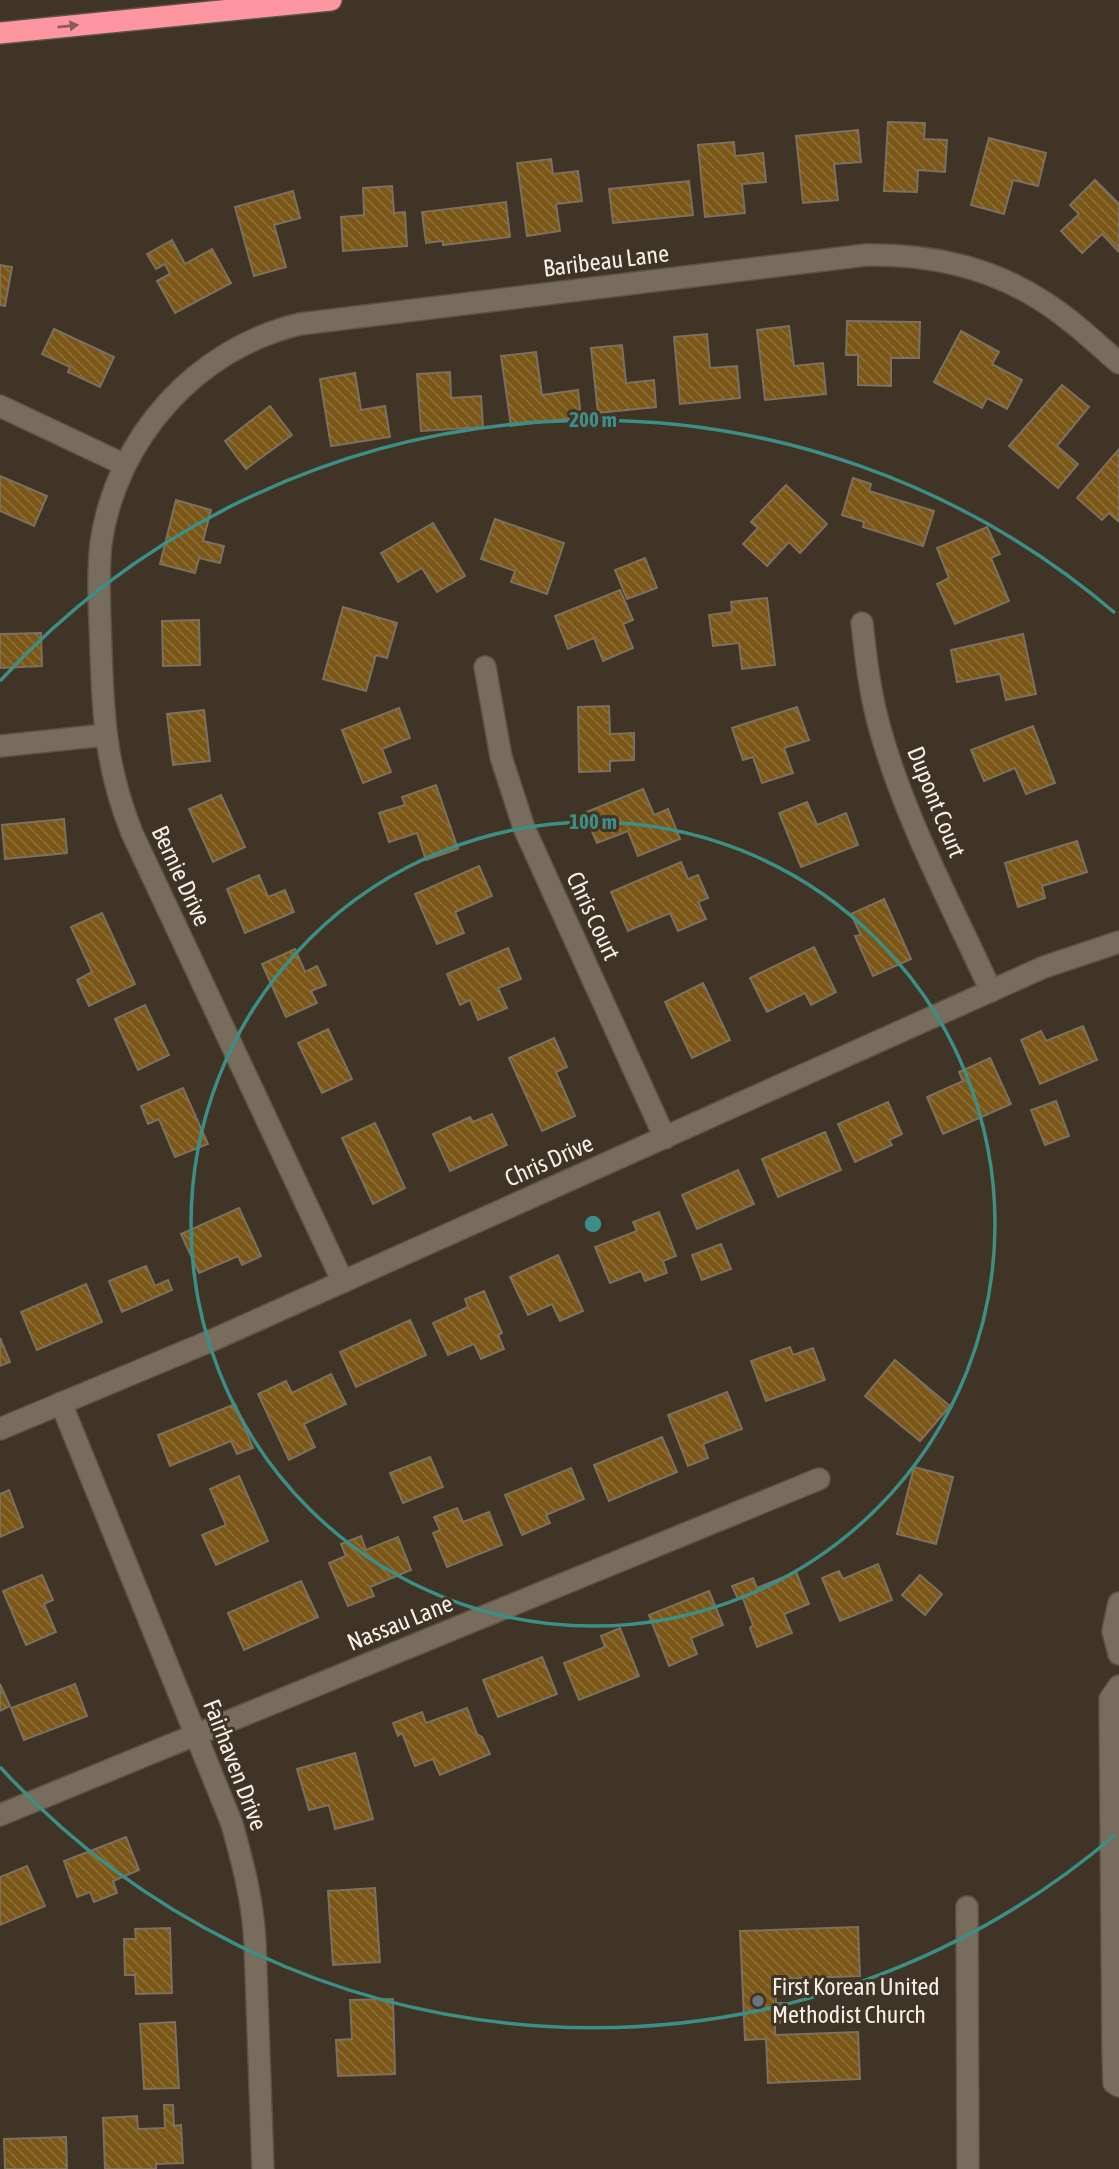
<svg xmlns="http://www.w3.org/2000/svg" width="1119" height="2169" viewBox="0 0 1119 2169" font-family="'Asap Condensed',sans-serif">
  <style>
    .building { fill: url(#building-back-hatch); stroke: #7c705f; stroke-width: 2 }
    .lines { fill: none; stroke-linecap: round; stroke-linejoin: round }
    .minor-casing { stroke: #5b5345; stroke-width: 24 }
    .highway-casing { stroke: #5b5345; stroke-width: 24 }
    .minor { stroke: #786c5c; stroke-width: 21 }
    .highway { stroke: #fe96a1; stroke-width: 21 }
    .oneway { fill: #8b5b57 }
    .ring { fill: none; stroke: #3d8e86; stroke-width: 3.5 }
    .worship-dot { fill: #6b7280; stroke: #3f3425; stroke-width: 2.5 }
    .labels { text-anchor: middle; stroke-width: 6; stroke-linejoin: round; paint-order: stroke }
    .street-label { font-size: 24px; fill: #f5efe5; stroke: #3f3425 }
    .poi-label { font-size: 24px; fill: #f5efe5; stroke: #3f3425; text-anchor: start }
    .centre { fill: #3d8e86; stroke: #3f3425; stroke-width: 3.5 }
    .ring-label { font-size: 21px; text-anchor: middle; font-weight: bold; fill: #3d8e86; stroke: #3f3425; stroke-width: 6; stroke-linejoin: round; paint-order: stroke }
  </style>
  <defs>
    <pattern id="building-back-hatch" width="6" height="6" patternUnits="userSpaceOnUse" patternTransform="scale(1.75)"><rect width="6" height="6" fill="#7a5617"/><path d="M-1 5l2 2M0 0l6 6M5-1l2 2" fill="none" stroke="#8e6f39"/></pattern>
  </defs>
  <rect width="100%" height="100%" fill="#3f3425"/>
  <g class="building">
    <polygon points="888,122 925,123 924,139 947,140 945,172 918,170 917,192 884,191"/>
    <polygon points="858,130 861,162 834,164 838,200 803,203 796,136"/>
    <polygon points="989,138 1046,153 1038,186 1013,180 1004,214 971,205"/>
    <polygon points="734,142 735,156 763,153 766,182 742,184 745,213 705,217 698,145"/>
    <polygon points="551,159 553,174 578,171 582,201 556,204 560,231 527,236 517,163"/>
    <polygon points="1095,180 1119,204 1119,252 1102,234 1082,253 1061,231 1079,214 1070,205"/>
    <polygon points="689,181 693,215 613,223 609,189"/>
    <polygon points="392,186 394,213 405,212 407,246 343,251 341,217 364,215 363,188"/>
    <polygon points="293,191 300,218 274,225 286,267 254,276 235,207"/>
    <polygon points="506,202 510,237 443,245 443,241 426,243 422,212"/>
    <polygon points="172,240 185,264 212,249 231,283 175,313 157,281 170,274 165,264 156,269 147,254"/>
    <polygon points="0,265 12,267 5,306 0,305"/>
    <polygon points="847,321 920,322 919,358 891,358 891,386 858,385 858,355 846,355"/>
    <polygon points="789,326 794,366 823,363 826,394 765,400 757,330"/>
    <polygon points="54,329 114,357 100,387 68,372 70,367 42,354"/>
    <polygon points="961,331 999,352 992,364 1022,380 1007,409 987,398 982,408 934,382"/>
    <polygon points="707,334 710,368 737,366 740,398 680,404 674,337"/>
    <polygon points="622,345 626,383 654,380 656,407 598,413 591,348"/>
    <polygon points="536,352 542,395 578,390 581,417 511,426 501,356"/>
    <polygon points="450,372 451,398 481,396 483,427 421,431 417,374"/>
    <polygon points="355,373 361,410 385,406 390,437 331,446 320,379"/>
    <polygon points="1062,385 1089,407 1057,446 1078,464 1058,488 1009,446"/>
    <polygon points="270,406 292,435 246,469 225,441"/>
    <polygon points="1119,449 1119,522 1109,513 1102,520 1077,498"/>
    <polygon points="0,476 47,496 34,526 0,511"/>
    <polygon points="853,478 871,484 869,491 934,511 923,546 863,527 864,522 842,515"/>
    <polygon points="786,485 827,524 800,553 789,542 767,566 743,544 758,528 751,522"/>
    <polygon points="176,500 211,510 203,541 224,546 220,563 199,558 195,573 160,564"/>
    <polygon points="495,519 564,543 547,594 511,582 515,571 481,559"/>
    <polygon points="433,523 465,576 437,592 422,568 398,582 381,553"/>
    <polygon points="987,527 1000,554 991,558 1009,601 955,624 937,584 949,578 937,548"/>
    <polygon points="645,558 657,588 627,599 615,570"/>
    <polygon points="620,590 633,620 623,624 633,648 603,661 594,638 568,649 555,616"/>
    <polygon points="767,598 775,665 742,669 739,643 713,646 709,615 732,612 731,602"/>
    <polygon points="343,607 397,623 387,658 376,655 366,691 323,679"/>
    <polygon points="199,620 200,665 163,666 162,621"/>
    <polygon points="41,633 42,666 0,668 0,634"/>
    <polygon points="1023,634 1036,694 1006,700 1000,674 957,682 951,650"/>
    <polygon points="609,706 610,734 634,733 634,760 610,761 610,771 579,772 578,707"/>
    <polygon points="797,707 809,740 784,748 793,773 762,783 753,757 743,760 732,728"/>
    <polygon points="399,708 410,738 382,749 391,772 363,783 342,730"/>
    <polygon points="204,710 210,761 173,765 167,714"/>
    <polygon points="1033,726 1055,783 1026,794 1015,768 984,781 971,750"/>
    <polygon points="436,785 458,849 426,860 417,833 389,842 379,813 405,805 402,797"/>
    <polygon points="643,789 654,815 668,809 680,839 638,856 628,831 597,843 584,813"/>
    <polygon points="221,795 245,847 213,862 189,809"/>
    <polygon points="807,802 817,825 846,813 858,845 801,867 779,813"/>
    <polygon points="64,819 67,853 5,859 2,825"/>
    <polygon points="1077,841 1087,872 1042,886 1045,898 1018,907 1005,863"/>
    <polygon points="681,862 688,879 698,875 708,898 698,902 706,919 678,931 670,913 628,931 611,892"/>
    <polygon points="479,866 492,896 455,912 464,933 437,944 415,894"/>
    <polygon points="259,875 268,897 285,890 294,912 245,933 227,889"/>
    <polygon points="884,899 911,959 873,976 855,936 861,935 851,914"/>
    <polygon points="102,913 135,984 89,1006 77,980 92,972 71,927"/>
    <polygon points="814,947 836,992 811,1005 805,993 767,1012 750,978"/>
    <polygon points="508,948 521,979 498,988 507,1008 478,1020 470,1000 460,1005 447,974"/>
    <polygon points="295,949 305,972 317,966 326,985 311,991 317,1003 286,1017 262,964"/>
    <polygon points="703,983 730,1040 692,1058 665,1002"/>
    <polygon points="145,1005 169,1055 138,1070 115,1019"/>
    <polygon points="1083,1026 1097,1060 1040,1084 1021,1040 1041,1031 1046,1041"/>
    <polygon points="328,1029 352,1079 322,1093 298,1043"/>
    <polygon points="554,1038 567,1067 556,1072 575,1116 542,1131 509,1058"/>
    <polygon points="990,1058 1011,1104 943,1134 927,1097 963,1081 959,1072"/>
    <polygon points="183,1088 208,1144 175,1157 159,1119 148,1124 141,1106"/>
    <polygon points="1056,1101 1069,1136 1045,1145 1031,1110"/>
    <polygon points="888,1102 902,1134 889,1140 892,1145 855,1162 838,1124"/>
    <polygon points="492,1114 507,1145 450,1171 433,1134 470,1117 473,1122"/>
    <polygon points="375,1123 405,1188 373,1204 342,1138"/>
    <polygon points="825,1132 841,1170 778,1197 762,1159"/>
    <polygon points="738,1170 754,1204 697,1229 682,1195"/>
    <polygon points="239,1208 261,1256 242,1265 238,1256 199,1273 181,1234"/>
    <polygon points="659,1212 676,1256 663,1261 667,1273 645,1281 641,1271 610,1283 595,1247 637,1231 633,1222"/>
    <polygon points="721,1244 731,1269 702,1280 692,1255"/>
    <polygon points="558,1255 583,1311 560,1321 552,1304 528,1315 510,1277"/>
    <polygon points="146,1266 155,1286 168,1280 172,1290 122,1312 109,1281"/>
    <polygon points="86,1284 102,1322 37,1350 21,1312"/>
    <polygon points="484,1291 502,1333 498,1335 504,1349 481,1359 474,1344 448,1355 433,1323 468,1307 465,1299"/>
    <polygon points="410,1320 426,1355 356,1387 340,1352"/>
    <polygon points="0,1338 10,1362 0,1366"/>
    <polygon points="790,1347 793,1355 813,1348 825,1380 766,1401 751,1361"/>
    <polygon points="895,1360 950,1406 920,1441 865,1396"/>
    <polygon points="331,1374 346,1404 304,1424 315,1447 289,1460 258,1394 286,1381 292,1393"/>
    <polygon points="727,1392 742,1429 703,1444 708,1458 688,1466 668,1415"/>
    <polygon points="235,1404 253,1448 237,1454 231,1441 170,1466 158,1435"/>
    <polygon points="662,1437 677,1472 609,1501 594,1465"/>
    <polygon points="430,1457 443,1487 403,1503 390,1473"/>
    <polygon points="914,1467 953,1477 936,1544 897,1534"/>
    <polygon points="571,1468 584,1499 546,1515 550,1523 522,1535 505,1495"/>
    <polygon points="239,1476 268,1541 216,1565 202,1535 226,1525 210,1489"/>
    <polygon points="9,1490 23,1527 0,1537 0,1494"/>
    <polygon points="457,1508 463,1522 489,1512 502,1545 447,1567 433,1533 440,1530 434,1517"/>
    <polygon points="361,1536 366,1550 398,1537 411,1570 370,1587 374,1596 348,1606 329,1563 346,1556 341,1544"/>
    <polygon points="878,1564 892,1600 840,1621 822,1578 839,1571 843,1579"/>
    <polygon points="796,1572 809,1604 784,1614 792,1633 757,1647 750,1628 753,1625 742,1596 738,1599 732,1586 753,1578 757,1588"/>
    <polygon points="42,1575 53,1600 44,1604 56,1632 26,1645 3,1591"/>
    <polygon points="920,1575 942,1594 925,1615 902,1595"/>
    <polygon points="301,1581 318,1617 244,1650 228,1613"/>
    <polygon points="709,1591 723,1625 691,1638 697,1654 669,1666 649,1615"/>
    <polygon points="620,1628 639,1676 579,1700 564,1663 605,1647 601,1636"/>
    <polygon points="542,1657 557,1694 498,1717 483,1680"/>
    <polygon points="0,1684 10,1706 0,1711"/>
    <polygon points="75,1684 87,1716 24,1740 11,1708"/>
    <polygon points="467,1708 477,1734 482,1737 490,1754 440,1775 433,1759 415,1766 402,1733 398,1736 393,1723 422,1712 426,1723"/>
    <polygon points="355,1753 373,1819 335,1829 329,1805 309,1810 297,1769"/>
    <polygon points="126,1837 139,1870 113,1881 117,1893 94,1902 90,1892 77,1897 64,1861"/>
    <polygon points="27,1866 45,1906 0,1925 0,1877"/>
    <polygon points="375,1888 380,1962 333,1965 328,1891"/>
    <polygon points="858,1927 860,1976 775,1979 776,2003 785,2003 786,2022 775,2023 775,2035 858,2032 860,2079 768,2083 766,2039 745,2040 740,1931"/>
    <polygon points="170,1928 172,1993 136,1994 135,1975 125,1975 124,1939 136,1939 135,1929"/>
    <polygon points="393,1999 395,2074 338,2076 336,2040 352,2039 350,2000"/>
    <polygon points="175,2022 179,2088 144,2089 140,2024"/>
    <polygon points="164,2105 173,2105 174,2126 181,2125 183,2163 156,2164 156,2169 105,2169 103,2118 137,2116 138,2129 165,2128"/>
    <polygon points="66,2137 67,2169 5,2169 4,2139"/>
  </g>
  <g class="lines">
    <g class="minor-casing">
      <g id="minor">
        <polyline points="0,406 125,465"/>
        <path d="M862 623C866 659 870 694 880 729 905 819 952 906 991 991"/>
        <polyline points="485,667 501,757 524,828 665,1138"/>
        <polyline points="0,746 105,735"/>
        <path d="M343 1282 132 833C106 768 103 718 101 650 100 615 97 579 101 543 116 438 197 348 300 324L866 255C929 254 991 267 1044 302 1071 319 1095 342 1119 363"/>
        <path d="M61 1403 232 1824C243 1864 253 1901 255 1943L263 2169"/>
        <polyline points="0,1429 215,1339 1044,967 1119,942"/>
        <polyline points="1119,1603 1113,1631 1119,1654"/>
        <polyline points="1119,1686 1110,1699 1113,2050 1114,2083 1119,2086"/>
        <polyline points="0,1815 819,1479"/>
        <polyline points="967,1907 968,2169"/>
      </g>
    </g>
    <g class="highway-casing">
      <polyline id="highway" points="0,33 331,0"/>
    </g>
    <use href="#minor" class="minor"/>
    <use href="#highway" class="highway"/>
  </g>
  <defs><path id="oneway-solid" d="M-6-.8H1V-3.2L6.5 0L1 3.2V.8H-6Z" transform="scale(1.75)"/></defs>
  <use class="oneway" href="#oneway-solid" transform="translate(68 26) rotate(-6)"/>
  <g class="ring">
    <circle cx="593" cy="1224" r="402"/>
    <path d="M1115 1835A804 804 0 0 1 0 1767M0 681A804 804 0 0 1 1115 613"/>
  </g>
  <circle class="worship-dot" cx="758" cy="2001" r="7"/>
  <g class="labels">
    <g class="street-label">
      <text transform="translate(606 261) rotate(-7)" y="8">Baribeau Lane</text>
      <text transform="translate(936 802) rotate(68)" y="8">Dupont Court</text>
      <text transform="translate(181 876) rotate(65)" y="8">Bernie Drive</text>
      <text transform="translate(593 916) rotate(65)" y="8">Chris Court</text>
      <text transform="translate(549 1161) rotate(-24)" y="8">Chris Drive</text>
      <text transform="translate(400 1623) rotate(-22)" y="8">Nassau Lane</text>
      <text transform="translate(235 1765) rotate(69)" y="8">Fairhaven Drive</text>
    </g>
    <g class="poi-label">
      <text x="772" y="1995">First Korean United<tspan x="772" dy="28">Methodist Church</tspan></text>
    </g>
  </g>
  <circle cx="593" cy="1224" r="10" class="centre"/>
  <g class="ring-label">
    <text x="593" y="427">200 m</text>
    <text x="593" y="829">100 m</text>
  </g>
</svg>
